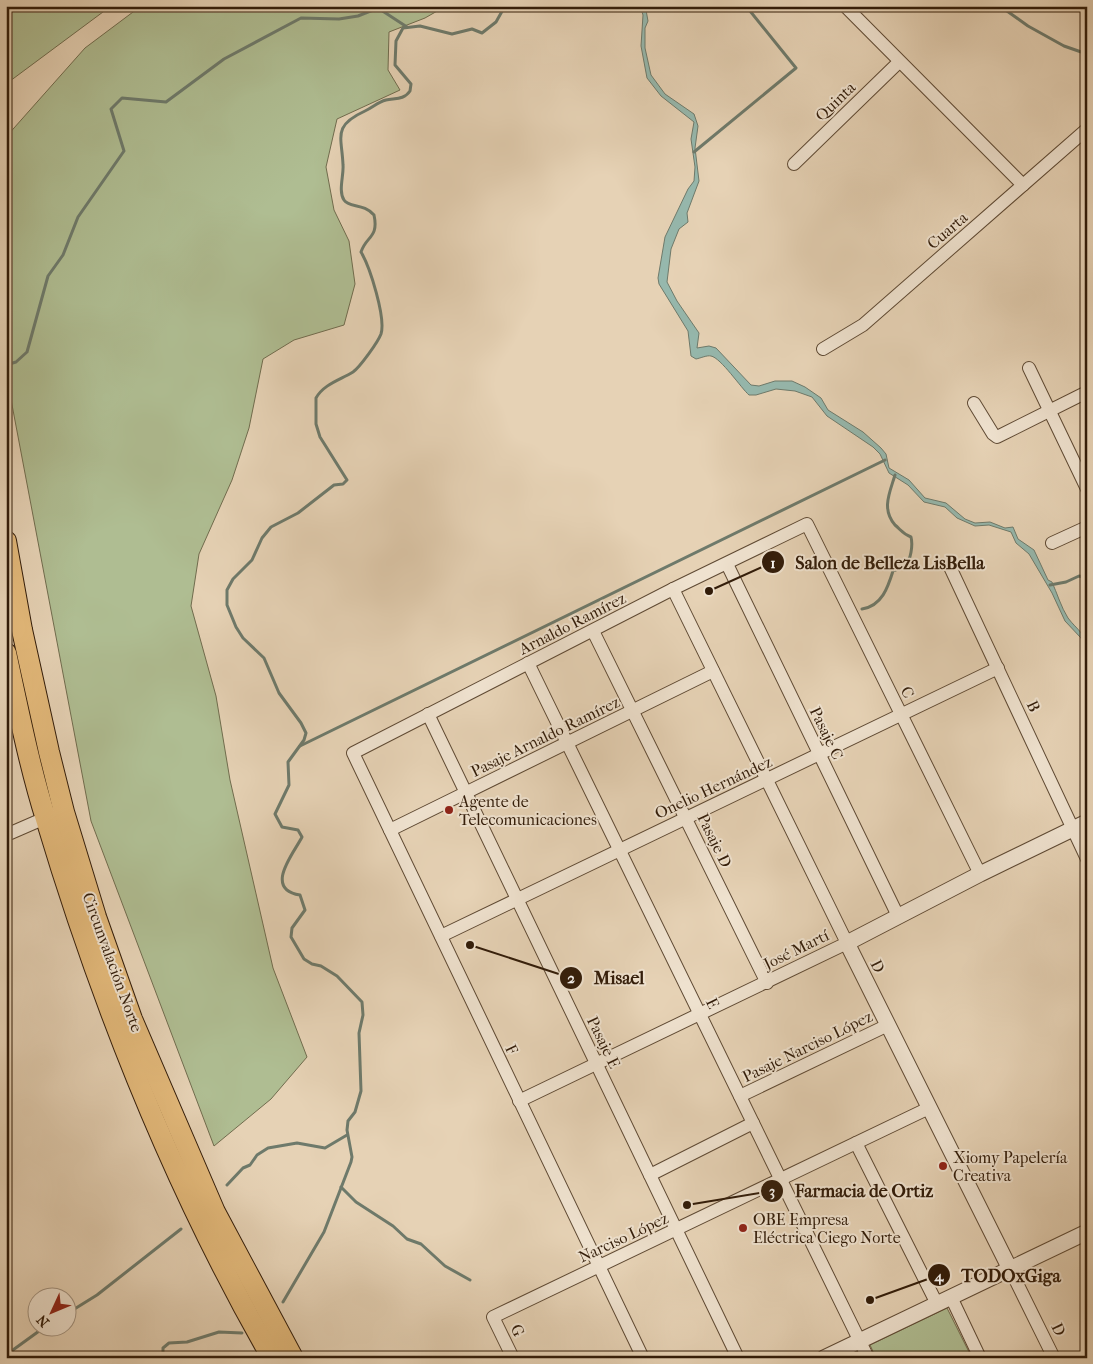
<svg xmlns="http://www.w3.org/2000/svg" width="1093" height="1364" viewBox="0 0 1093 1364" font-family="'IM FELL French Canon',serif">
  <style>
    .green { fill: #afbd92; stroke: #706c4e }
    .water { fill: #96b8ad; stroke: #6e7a6b }
    .lines { fill: none; stroke-linecap: round; stroke-linejoin: round }
    .stream { stroke: #6e7a6b; stroke-width: 3 }
    .minor-casing { stroke: #5f4a34; stroke-width: 14 }
    .tertiary-casing { stroke: #5f4a34; stroke-width: 17 }
    .trunk-casing { stroke: #321c09; stroke-width: 22 }
    .minor { stroke: #efe2cf; stroke-width: 12 }
    .tertiary { stroke: #efe2cf; stroke-width: 15 }
    .trunk { stroke: #e3b97a; stroke-width: 20 }
    .poi-dot { fill: #8f2418; stroke: #efe2cf; stroke-width: 2 }
    .labels { text-anchor: middle; stroke-width: 4; stroke-linejoin: round; paint-order: stroke }
    .street-label { font-size: 16px; fill: #321c09; stroke: #efe2cf }
    .poi-label { font-size: 16px; fill: #321c09; stroke: #efe2cf; text-anchor: start }
    .leader { fill: none; stroke: #321c09; stroke-width: 2 }
    .callout-dot { fill: #321c09; stroke: #efe2cf; stroke-width: 2 }
    .mark-label { font-size: 15px; text-anchor: middle; font-weight: bold; fill: #fff }
    .callout-label { font-size: 18px; text-anchor: middle; font-weight: bold; fill: #321c09; stroke: #efe2cf; stroke-width: 4; stroke-linejoin: round; paint-order: stroke }
  </style>
  <rect width="100%" height="100%" fill="#e6d2b5"/>
  <filter id="stains"><feTurbulence type="fractalNoise" baseFrequency=".004" numOctaves="4"/><feColorMatrix values="0 0 0 0 .2 0 0 0 0 .09 0 0 0 0 .02 0 0 0 .5 -.17"/></filter>
  <radialGradient id="worn" r=".72"><stop offset=".6" stop-color="#630" stop-opacity="0"/><stop offset="1" stop-color="#630" stop-opacity=".3"/></radialGradient>
  <g class="green">
    <polygon points="6,6 111,6 6,84"/>
    <polygon points="141,6 446,6 425,18 389,32 388,70 400,90 337,119 326,167 334,210 349,241 355,284 344,325 294,340 263,359 249,428 232,480 199,554 191,606 216,696 230,780 273,968 307,1057 271,1099 214,1146 91,821 9,389 6,361 6,137 85,48"/>
    <polygon points="947,1308 972,1358 876,1358 870,1345"/>
  </g>
  <path class="water" d="M640 6H648L646 10 648 21 645 28V48L651 75 665 94 694 114 698 126 695 148 699 181 687 213 688 222 679 229 671 249 667 282 677 301 699 333 697 348 709 346 716 348 751 385 759 386 775 381H792L805 387 821 398 828 410 863 432 881 448 886 454 889 468 909 480 925 498 946 503 965 519 975 523 990 522 1005 528 1013 527 1018 539 1034 550 1048 580 1052 582C1057 593 1061 607 1068 618 1077 630 1087 634 1087 651L1081 638 1065 621 1052 593 1029 554 1016 543 1011 532 989 525 975 526 957 518 945 507 924 502 908 485 889 473 880 454 873 447 827 416 812 397 795 391 776 389 756 395H749C741 388 721 358 711 356 707 355 701 358 696 359L691 356 688 331 659 284 658 278 665 237 688 189 694 181 695 167 691 139 694 122 661 96 647 78 641 46 643 15Z"/>
  <g class="lines">
    <g class="stream">
      <polyline points="1000,6 1028,26 1064,46 1087,54"/>
      <polyline points="694,152 796,68 746,6"/>
      <polyline points="6,365 16,362 27,352 48,276 63,255 78,217 124,151 111,109 122,98 166,102 224,59 301,18 339,19 358,16 378,8 407,27"/>
      <polyline points="1050,585 1066,582 1079,576 1087,578"/>
      <path d="M862 609C882 606 888 587 893 571 897 569 902 568 905 566 911 560 913 545 911 537 903 534 901 530 895 525 881 509 890 492 895 475"/>
      <polyline points="300,746 885,460"/>
      <polyline points="227,1185 243,1168 250,1165 257,1155 268,1148 297,1143 325,1148 347,1135"/>
      <polyline points="341,1187 356,1202 393,1226 407,1239 421,1244 445,1266 470,1280"/>
      <path d="M283 1302 324 1232 351 1162 352 1157 347 1130 348 1121 355 1112 361 1091 359 1033 363 1015 362 1002 337 976 321 966 312 964 304 959 291 937 292 928 305 910 300 895C263 889 294 853 302 837L298 830 282 827 275 814 289 785 288 762 304 740 306 733 301 723 279 693 264 658 243 638 236 627 227 605V590L233 579 252 560 262 538 271 527 298 513 334 485 343 484 347 480 320 437 316 424V398C324 384 340 380 353 372 360 367 378 342 381 334 386 318 370 267 361 252 366 236 379 238 374 215 364 203 349 208 344 200 338 191 344 175 343 165 342 137 332 126 365 111 372 108 378 102 386 100 395 98 404 100 410 91L411 84 395 65 396 41 403 28 420 26 452 34 472 29 482 33 496 22 505 6"/>
      <polyline points="68,1313 97,1295 181,1229"/>
      <polyline points="6,1355 46,1326"/>
      <polyline points="163,1358 163,1348 169,1343 187,1342 219,1332 242,1333"/>
    </g>
    <g class="minor-casing">
      <g id="minor">
        <polyline points="845,6 1023,185"/>
        <polyline points="794,164 899,62"/>
        <polyline points="823,349 863,325 1087,129"/>
        <polyline points="1029,368 1087,489"/>
        <polyline points="974,403 993,434 997,437 1087,392"/>
        <polyline points="1052,543 1087,527"/>
        <polyline points="727,564 898,916"/>
        <polyline points="950,567 1087,859"/>
        <polyline points="593,631 767,983"/>
        <polyline points="528,663 868,1358"/>
        <polyline points="428,714 738,1358"/>
        <polyline points="390,830 713,671"/>
        <polyline points="6,835 52,815"/>
        <polyline points="441,936 998,668"/>
        <polyline points="740,1096 888,1025"/>
        <polyline points="519,1101 847,943 673,589"/>
        <polyline points="856,1143 937,1304"/>
        <polyline points="650,1175 753,1123"/>
        <polyline points="1010,1269 1054,1358"/>
        <polyline points="951,1297 980,1358"/>
        <polyline points="513,1358 493,1317 929,1108"/>
        <polyline points="643,1358 353,753 673,589 807,524 980,874"/>
      </g>
    </g>
    <g class="tertiary-casing">
      <g id="tertiary">
        <polyline points="1010,1269 847,943 980,874 1087,822"/>
        <polyline points="824,1358 1087,1232"/>
      </g>
    </g>
    <g class="trunk-casing">
      <g id="trunk">
        <polyline points="6,541 22,630 49,752 64,812 96,917 132,1019 215,1212 293,1358"/>
        <path d="M6 653C18 708 29 765 46 819 101 1003 176 1191 272 1358"/>
      </g>
    </g>
    <use href="#minor" class="minor"/>
    <use href="#tertiary" class="tertiary"/>
    <use href="#trunk" class="trunk"/>
  </g>
  <g class="poi-dot">
    <circle cx="449" cy="810" r="5"/>
    <circle cx="943" cy="1166" r="5"/>
    <circle cx="743" cy="1228" r="5"/>
  </g>
  <g class="labels">
    <g class="street-label">
      <text transform="translate(835 101) rotate(-44)" y="6">Quinta</text>
      <text transform="translate(947 230) rotate(-41)" y="6">Cuarta</text>
      <text transform="translate(572 623) rotate(-27)" y="6">Arnaldo Ramírez</text>
      <text transform="translate(908 692) rotate(64)" y="6">C</text>
      <text transform="translate(1034 706) rotate(65)" y="6">B</text>
      <text transform="translate(827 733) rotate(64)" y="6">Pasaje C</text>
      <text transform="translate(545 736) rotate(-26)" y="6">Pasaje Arnaldo Ramírez</text>
      <text transform="translate(713 787) rotate(-25)" y="6">Onelio Hernández</text>
      <text transform="translate(715 840) rotate(64)" y="6">Pasaje D</text>
      <text transform="translate(796 949) rotate(-26)" y="6">José Martí</text>
      <text transform="translate(113 962) rotate(70)" y="6">Circunvalación Norte</text>
      <text transform="translate(878 966) rotate(63)" y="6">D</text>
      <text transform="translate(713 1003) rotate(64)" y="6">E</text>
      <text transform="translate(604 1042) rotate(64)" y="6">Pasaje E</text>
      <text transform="translate(807 1046) rotate(-26)" y="6">Pasaje Narciso López</text>
      <text transform="translate(512 1049) rotate(65)" y="6">F</text>
      <text transform="translate(623 1237) rotate(-25)" y="6">Narciso López</text>
      <text transform="translate(1059 1329) rotate(64)" y="6">D</text>
      <text transform="translate(518 1330) rotate(65)" y="6">G</text>
    </g>
    <g class="poi-label">
      <text x="459" y="807">Agente de<tspan x="459" dy="18">Telecomunicaciones</tspan></text>
      <text x="953" y="1163">Xiomy Papelería<tspan x="953" dy="18">Creativa</tspan></text>
      <text x="753" y="1225">OBE Empresa<tspan x="753" dy="18">Eléctrica Ciego Norte</tspan></text>
    </g>
  </g>
  <path class="leader" d="M709 591L773 562M470 945L571 978M687 1205L772 1191M870 1300L939 1275"/>
  <g class="callout-dot">
    <circle cx="709" cy="591" r="5"/>
    <circle cx="470" cy="945" r="5"/>
    <circle cx="687" cy="1205" r="5"/>
    <circle cx="870" cy="1300" r="5"/>
    <circle cx="773" cy="562" r="12"/>
    <circle cx="571" cy="978" r="12"/>
    <circle cx="772" cy="1191" r="12"/>
    <circle cx="939" cy="1275" r="12"/>
  </g>
  <g class="mark-label">
    <text x="773" y="568">1</text>
    <text x="571" y="983">2</text>
    <text x="772" y="1196">3</text>
    <text x="939" y="1281">4</text>
  </g>
  <g class="callout-label">
    <text x="890" y="569">Salon de Belleza LisBella</text>
    <text x="619" y="984">Misael</text>
    <text x="864" y="1197">Farmacia de Ortiz</text>
    <text x="1011" y="1282">TODOxGiga</text>
  </g>
  <rect width="1093" height="1364" fill="none" stroke="#e6d2b5" stroke-width="25"/>
  <rect x="8" y="8" width="1078" height="1349" fill="none" stroke="#321c09" stroke-width="2.5"/>
  <rect x="12" y="12" width="1068" height="1339" fill="none" stroke="#321c09"/>
  <g transform="translate(52 1312) rotate(226)"><circle r="24" fill="#efe2cf" stroke="#a39380"/>
  <path d="M0-4L9 19L0 12L-9 19Z" fill="#8f2418"/>
  <text y="-8" font-size="14" font-weight="bold" text-anchor="middle" fill="#321c09">N</text>
  </g>
  <rect width="100%" height="100%" filter="url(#stains)"/>
  <rect width="100%" height="100%" fill="url(#worn)"/>
</svg>
